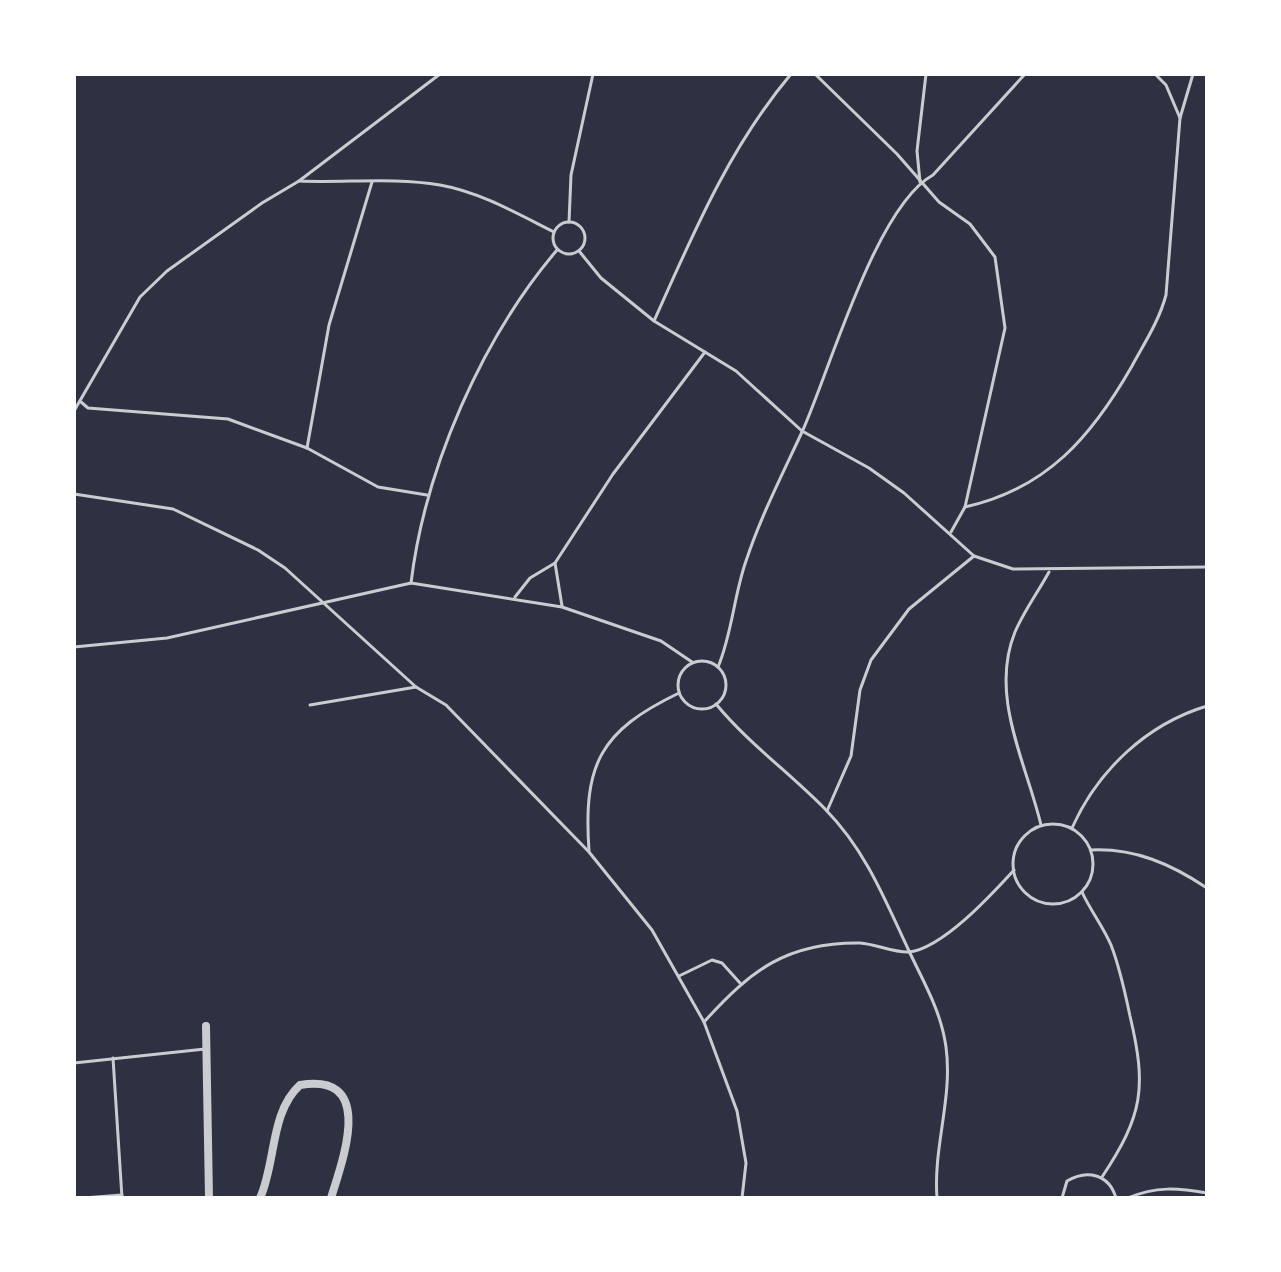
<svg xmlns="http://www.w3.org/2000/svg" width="1281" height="1272" viewBox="0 0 1281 1272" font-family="'Fira Sans Condensed',sans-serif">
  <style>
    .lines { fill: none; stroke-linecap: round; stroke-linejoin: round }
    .service { stroke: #caccd0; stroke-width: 3 }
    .tertiary { stroke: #caccd0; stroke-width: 8 }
  </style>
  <rect width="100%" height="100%" fill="#2d3142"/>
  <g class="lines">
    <g class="service">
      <polyline points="815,74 897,154 939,202 970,224 995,257 1005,328 965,507 951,532"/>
      <polyline points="1180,118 1193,74"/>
      <path d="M299 181C345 183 394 177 440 185 480 192 518 214 554 232"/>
      <polyline points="920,182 917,151 926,74"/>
      <polyline points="569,222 571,175 593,74"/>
      <circle cx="569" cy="238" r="16"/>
      <polyline points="579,251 601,278 654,321 736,371 802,431 869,468 904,493 974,556 1013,569 1207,567"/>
      <path d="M654 321C693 234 729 148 791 74"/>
      <polyline points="81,402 88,408 228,419 307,448 378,487 427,495"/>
      <polyline points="74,411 140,297 167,271 262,203 299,181 440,74"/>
      <polyline points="307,448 329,325 372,182"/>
      <polyline points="74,494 173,509 258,550 285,568 416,687 446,705 589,852 652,930 704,1022 737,1111 746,1163 742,1198"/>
      <path d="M965 507C1047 489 1092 436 1132 366 1145 342 1159 321 1166 295L1180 118 1166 85 1155 74"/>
      <polyline points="555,563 562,606"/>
      <path d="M411 583C425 468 482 338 557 250"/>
      <polyline points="515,597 530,578 555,563 613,474 705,352"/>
      <polyline points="74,647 167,638 411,583 562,607 661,641 692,662"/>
      <circle cx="702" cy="685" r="24"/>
      <path d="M718 667C732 634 734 595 746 561 761 516 782 475 802 432 830 370 876 206 933 175L1025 74"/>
      <path d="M716 704C749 744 790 773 826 810 866 851 885 900 909 951 924 983 941 1011 946 1047 953 1098 933 1147 937 1198"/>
      <polyline points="310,705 416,687"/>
      <polyline points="827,811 851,756 860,690 871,660 909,609 974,556"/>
      <circle cx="1053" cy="864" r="40"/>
      <path d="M1041 825C1026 762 989 696 1015 632 1024 611 1038 592 1049 572"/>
      <path d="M1072 828C1098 770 1147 724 1207 706"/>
      <path d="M1091 850C1135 848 1171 864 1207 888"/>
      <path d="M589 851C583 764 600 731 679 693"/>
      <path d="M1082 892C1090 910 1103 926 1111 945 1120 968 1125 992 1130 1016 1147 1088 1143 1115 1102 1177"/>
      <polyline points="679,976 712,960 722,963 740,983"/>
      <path d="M704 1022C751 970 787 942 860 943 876 944 894 953 909 952 943 948 992 894 1014 870"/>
      <polyline points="113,1058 122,1198"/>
      <polyline points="74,1063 205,1049"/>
      <polyline points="83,1198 122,1195"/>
      <path d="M1062 1198 1067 1181C1087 1169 1109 1174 1116 1198"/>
      <path d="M1128 1198C1156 1186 1178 1188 1207 1193"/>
    </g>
    <g class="tertiary">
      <polyline points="206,1026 209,1198"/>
      <path d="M260 1198C276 1163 270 1112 300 1085 376 1072 343 1159 331 1198"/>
    </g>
  </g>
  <rect width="1281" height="1272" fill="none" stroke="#ffffff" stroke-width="152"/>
</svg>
